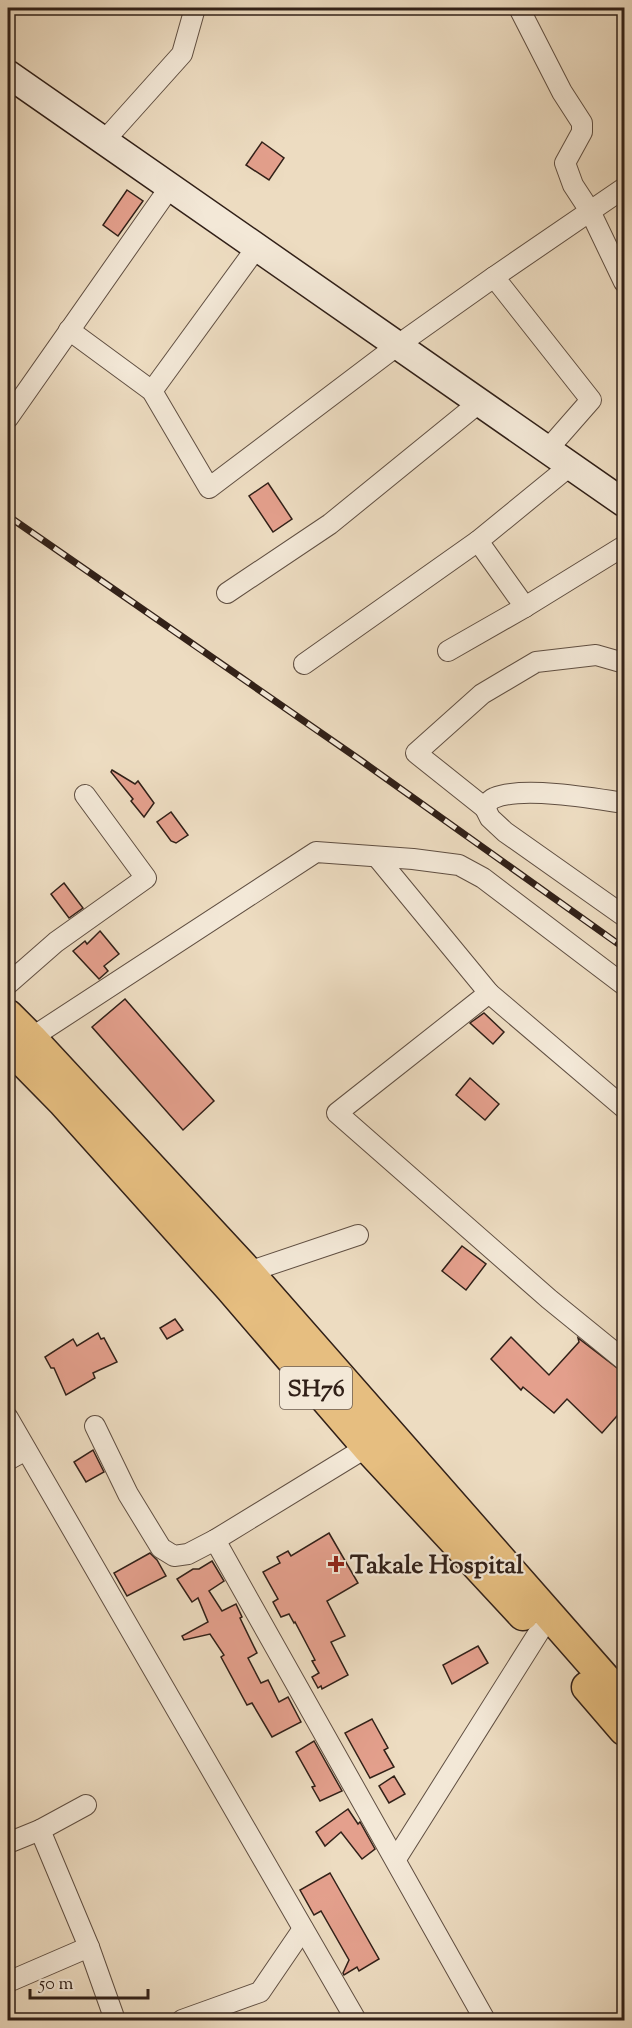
<svg xmlns="http://www.w3.org/2000/svg" width="632" height="2028" viewBox="0 0 632 2028" font-family="'Sorts Mill Goudy',serif">
  <style>
    .building { fill: #e4a08d; stroke: #312018; stroke-width: 1.5 }
    .lines { fill: none; stroke-linecap: round; stroke-linejoin: round }
    .street-casing { stroke: #604f42; stroke-width: 22 }
    .secondary-casing { stroke: #312018; stroke-width: 30 }
    .primary-casing { stroke: #312018; stroke-width: 33 }
    .street { stroke: #f3e8d7; stroke-width: 20 }
    .secondary { stroke: #f3e8d7; stroke-width: 27 }
    .primary { stroke: #e6be80; stroke-width: 30 }
    .rail-casing { stroke: #312018; stroke-width: 7 }
    .rail { stroke: #f3e8d7; stroke-width: 4.5; stroke-dasharray: 14; stroke-linecap: butt }
    .poi-dot { fill: #8f2418; stroke: #f3e8d7; stroke-width: 2 }
    .labels { text-anchor: middle; stroke-width: 4.5; stroke-linejoin: round; paint-order: stroke }
    .shield { fill: #f3e8d7; stroke: #6b5c51; stroke-width: 1.5 }
    .shield-label { font-size: 24px; font-weight: bold; fill: #312018 }
    .poi-label { font-size: 26px; font-weight: bold; fill: #312018; stroke: #f3e8d7; text-anchor: start }
  </style>
  <rect width="100%" height="100%" fill="#eddcc1"/>
  <filter id="stains"><feTurbulence type="fractalNoise" baseFrequency=".00333" numOctaves="4"/><feColorMatrix values="0 0 0 0 .2 0 0 0 0 .09 0 0 0 0 .02 0 0 0 .5 -.17"/></filter>
  <radialGradient id="worn" r=".72"><stop offset=".6" stop-color="#630" stop-opacity="0"/><stop offset="1" stop-color="#630" stop-opacity=".3"/></radialGradient>
  <g class="building">
    <polygon points="262,142 284,158 269,180 246,165"/>
    <polygon points="127,190 143,201 118,236 103,225"/>
    <polygon points="268,483 292,519 273,532 249,496"/>
    <polygon points="112,770 135,784 138,781 154,803 144,817 131,801 133,799 111,772"/>
    <polygon points="171,812 188,835 176,843 171,841 157,822"/>
    <polygon points="64,883 83,908 69,918 51,894"/>
    <polygon points="100,931 119,954 104,966 108,971 99,979 73,951 85,941 87,944"/>
    <polygon points="125,999 214,1101 183,1130 92,1027"/>
    <polygon points="484,1013 504,1032 493,1044 470,1023"/>
    <polygon points="470,1078 499,1104 485,1120 456,1095"/>
    <polygon points="462,1246 486,1264 466,1290 442,1271"/>
    <polygon points="175,1319 183,1330 167,1339 160,1328"/>
    <polygon points="98,1333 101,1339 104,1338 117,1362 93,1373 95,1378 66,1395 54,1368 51,1368 45,1357 73,1339 77,1346"/>
    <polygon points="511,1337 549,1375 579,1342 578,1338 621,1371 619,1374 624,1379 624,1408 602,1433 567,1399 554,1413 523,1387 521,1390 491,1359"/>
    <polygon points="93,1450 104,1472 86,1482 74,1462"/>
    <polygon points="329,1533 358,1583 327,1601 345,1636 331,1642 348,1675 322,1689 321,1686 318,1688 312,1677 319,1673 312,1661 315,1660 295,1622 294,1623 289,1614 281,1617 273,1602 278,1599 263,1572 280,1563 277,1557 288,1551 291,1556"/>
    <polygon points="150,1553 157,1560 166,1576 127,1596 114,1573"/>
    <polygon points="212,1561 224,1581 209,1591 222,1611 236,1604 242,1617 240,1618 257,1653 248,1658 261,1683 268,1680 279,1702 288,1697 301,1722 272,1737 252,1703 247,1705 221,1657 224,1655 210,1634 184,1640 182,1636 208,1622 198,1598 192,1602 177,1579 193,1569 199,1569"/>
    <polygon points="478,1646 488,1663 452,1684 443,1665"/>
    <polygon points="372,1719 388,1748 384,1750 394,1767 370,1778 345,1733"/>
    <polygon points="314,1741 342,1791 320,1801 312,1787 315,1786 296,1752"/>
    <polygon points="394,1776 405,1794 389,1803 379,1786"/>
    <polygon points="348,1809 358,1824 360,1822 375,1849 362,1859 341,1832 325,1846 316,1832"/>
    <polygon points="330,1873 379,1959 359,1971 357,1967 344,1975 343,1973 349,1960 321,1911 314,1915 300,1890"/>
  </g>
  <g class="lines">
    <g class="street-casing">
      <g id="street">
        <polyline points="519,8 562,92 582,123 582,132 565,163 573,185 590,211 624,282"/>
        <polyline points="104,141 182,54 195,8"/>
        <polyline points="494,277 624,188"/>
        <polyline points="69,330 152,391 209,488 398,345 494,277 591,400 548,449"/>
        <polyline points="152,391 257,247"/>
        <polyline points="8,418 170,187"/>
        <polyline points="227,593 330,524 480,402"/>
        <polyline points="525,607 478,541 571,465"/>
        <polyline points="448,651 525,607 624,546"/>
        <polyline points="304,664 478,541"/>
        <path d="M624 803C593 798 522 786 494 798 489 800 488 804 485 808L490 818 505 832 624 916"/>
        <polyline points="485,808 416,753 482,694 536,662 596,655 624,663"/>
        <polyline points="377,857 489,993 337,1113 549,1299 624,1360"/>
        <polyline points="8,984 56,942 146,878 85,795"/>
        <polyline points="489,993 624,1108"/>
        <polyline points="31,1038 316,852 413,859 459,865 483,878 624,985"/>
        <polyline points="248,1272 358,1235"/>
        <polyline points="8,1418 356,2020"/>
        <polyline points="95,1426 128,1494 161,1548 174,1556 188,1554 215,1540 367,1447"/>
        <polyline points="8,1460 26,1450"/>
        <polyline points="215,1540 485,2020"/>
        <polyline points="40,1830 89,1947 115,2020"/>
        <polyline points="8,1843 40,1830 86,1805"/>
        <polyline points="396,1859 539,1632"/>
        <polyline points="8,1982 89,1947"/>
        <polyline points="182,2020 260,1992 303,1929"/>
      </g>
    </g>
    <g class="secondary-casing">
      <polyline id="secondary" points="8,74 624,503"/>
    </g>
    <g class="primary-casing">
      <g id="primary">
        <polyline points="8,1015 31,1038 248,1272 624,1700"/>
        <polyline points="8,1046 63,1102 230,1288 367,1447 523,1615"/>
        <polyline points="587,1687 624,1730"/>
      </g>
    </g>
    <use href="#street" class="street"/>
    <use href="#secondary" class="secondary"/>
    <use href="#primary" class="primary"/>
    <g class="rail-casing">
      <polyline id="rail" points="8,516 363,762 624,948"/>
    </g>
    <use href="#rail" class="rail"/>
  </g>
  <path class="poi-dot" d="M333 1555h6v6h6v6h-6v6h-6v-6h-6v-6h6z"/>
  <g class="labels">
    <rect class="shield" x="280" y="1367" width="72" height="42" rx="4.5"/>
    <g class="shield-label">
      <text x="316" y="1396">SH76</text>
    </g>
    <g class="poi-label">
      <text x="350" y="1573">Takale Hospital</text>
    </g>
  </g>
  <rect width="632" height="2028" fill="none" stroke="#eddcc1" stroke-width="30"/>
  <rect x="9" y="9" width="614" height="2010" fill="none" stroke="#312018" stroke-width="3"/>
  <rect x="15" y="15" width="602" height="1998" fill="none" stroke="#312018" stroke-width="1.5"/>
  <path d="M30 1989v9h118v-9" fill="none" stroke="#312018" stroke-width="3"/>
  <text x="39" y="1989" font-size="18" fill="#312018" stroke="#f3e8d7" stroke-width="4.5" paint-order="stroke">50 m</text>
  <rect width="100%" height="100%" filter="url(#stains)"/>
  <rect width="100%" height="100%" fill="url(#worn)"/>
</svg>
